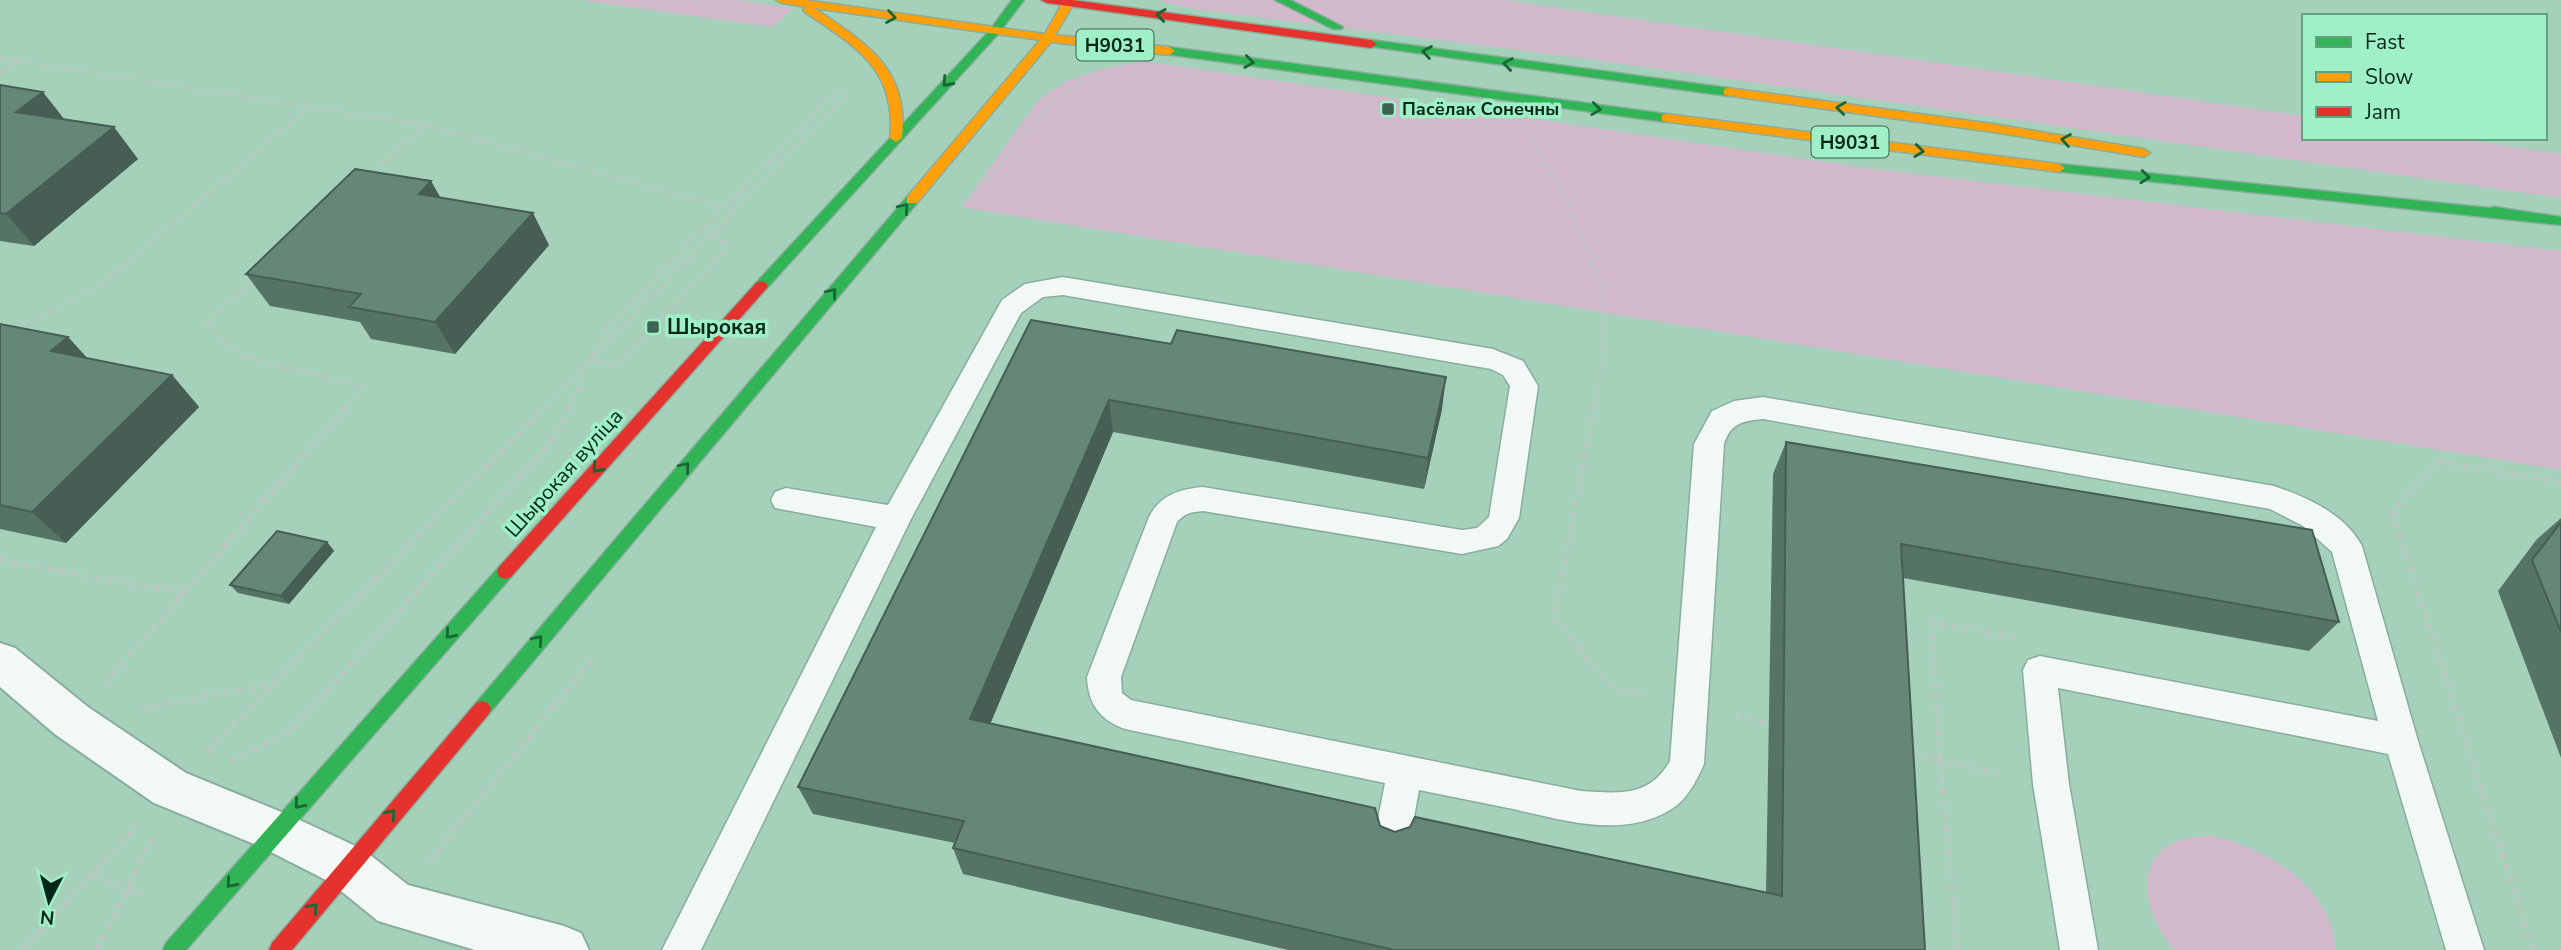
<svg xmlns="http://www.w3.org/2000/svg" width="2561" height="950" viewBox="0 0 2561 950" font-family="'Nunito Sans',sans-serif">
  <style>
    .green { fill: #d2b8cb }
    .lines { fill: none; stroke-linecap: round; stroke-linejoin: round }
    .lane-casing { stroke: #89ad9c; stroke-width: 3 }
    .street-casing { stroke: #89ad9c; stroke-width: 4 }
    .fast-casing { stroke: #89ad9c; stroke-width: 3 }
    .slow-casing { stroke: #89ad9c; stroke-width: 3 }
    .jam-casing { stroke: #89ad9c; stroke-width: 3 }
    .path-far1 { stroke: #bac8c2; stroke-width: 3.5; stroke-dasharray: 4.5 4.5; stroke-linecap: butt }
    .path { stroke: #bac8c2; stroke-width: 5; stroke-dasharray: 6 6; stroke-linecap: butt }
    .lane { fill: #f2f8f5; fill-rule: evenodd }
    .street { fill: #f2f8f5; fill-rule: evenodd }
    .fast { fill: #30b455; fill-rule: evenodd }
    .slow { fill: #ff9f0a; fill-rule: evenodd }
    .jam { fill: #e5322d; fill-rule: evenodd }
    .wall { fill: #567466 }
    .shaded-wall { fill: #465e53 }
    .building { fill: #648777; stroke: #465e53; stroke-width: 2 }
    .oneway { stroke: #186634 }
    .poi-dot { fill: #3c6252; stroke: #a0f0c7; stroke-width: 2.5 }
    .labels { text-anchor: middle; stroke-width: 7; stroke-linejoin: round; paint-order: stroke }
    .far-poi-label { font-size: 18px; font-weight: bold; fill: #042719; stroke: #a0f0c7; text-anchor: start }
    .shield { fill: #a0f0c7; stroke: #33634d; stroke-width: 2 }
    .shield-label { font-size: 19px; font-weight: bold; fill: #042719 }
    .poi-label { font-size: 21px; font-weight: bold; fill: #042719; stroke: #a0f0c7; text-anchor: start }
    .street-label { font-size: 21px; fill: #042719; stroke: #a0f0c7 }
  </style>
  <rect width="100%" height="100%" fill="#a5d1bb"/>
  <g class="green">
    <polygon points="581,0 736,0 793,8 772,27"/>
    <polygon points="1156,0 1504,0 2304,116 2304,138 2455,138 2561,154 2561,198 1596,60 1194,9"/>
    <polygon points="1143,61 1866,168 2561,251 2561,470 962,207 1039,99 1067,81 1102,69"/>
    <path d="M2213 836C2269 850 2331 886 2336 950H2175C2152 926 2131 872 2166 847 2179 837 2197 837 2213 836Z"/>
  </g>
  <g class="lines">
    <g class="lane-casing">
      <path id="lane" d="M1063 277 1493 349 1523 361 1538 386 1519 518 1507 539 1498 546 1462 554 1203 511C1191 512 1185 513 1177 522L1121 677 1122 693 1131 700 1581 791C1618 793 1649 798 1670 761L1694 444 1712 411 1734 401 1763 397 2274 486C2307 497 2345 514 2362 546L2418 741 2484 950H2446L2388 754 2058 688 2069 784 2098 950H2060L2033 784 2023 670 2028 660 2040 656 2378 721 2332 552 2303 526 2270 509 1763 419C1742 421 1731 423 1724 444L1704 764C1696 782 1687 800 1670 810 1622 839 1563 820 1513 809 1482 803 1450 796 1419 790L1410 839 1405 851 1392 856 1379 851 1374 839 1385 783 1125 729C1100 720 1088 704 1087 677L1149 517C1160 495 1180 489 1203 487L1462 530 1477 528 1489 517 1510 386 1503 375 1491 369 1063 295 1043 297 1021 313 911 519 701 950H662L876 527 775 508 771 500 775 492 786 488 888 505 1002 300 1025 284Z"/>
    </g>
    <g class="street-casing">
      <polygon id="street" points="0,643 15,648 88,707 186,773 291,816 364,850 408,885 564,926 581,933 589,950 475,950 378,921 330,882 259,846 154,803 56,735 0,687"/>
    </g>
    <g class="fast-casing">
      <g id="fast">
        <polygon points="1012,0 1024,0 998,34 766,289 756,289 754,286 756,283 990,30"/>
        <polygon points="1275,0 1290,0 1343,27 1341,29 1333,29"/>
        <polygon points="1371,40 1728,88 1734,92 1728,96 1367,46 1365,44"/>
        <polygon points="1169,47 1666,114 1672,118 1666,122 1165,54 1163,51"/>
        <polygon points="2059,164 2489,208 2494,207 2561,217 2561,225 2054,171 2053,168"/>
        <polygon points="912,196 917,197 917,203 488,715 482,717 476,715 473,709 476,703 907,197"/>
        <polygon points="505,565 511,567 513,572 511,577 186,950 163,950 166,943 499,567"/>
      </g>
    </g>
    <g class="slow-casing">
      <g id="slow">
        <path d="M776 0H805L1045 34 1064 0H1076L1055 35 1169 47 1175 51 1169 55 1051 42 917 203H907V197L1040 40 814 8C866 43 909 68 902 138L896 142 890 138C897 69 856 47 805 12L803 10 807 7 782 3Z"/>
        <polygon points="1728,88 1993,124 2144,149 2150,153 2144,157 1993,132 1724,95 1724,89"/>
        <polygon points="1666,114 2059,164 2065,168 2059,172 1662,121 1662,115"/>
      </g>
    </g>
    <g class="jam-casing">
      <g id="jam">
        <polygon points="1041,0 1072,0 1371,40 1377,44 1371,48 1047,3"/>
        <polygon points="761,281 766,283 768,286 766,289 511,577 505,579 499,577 497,572 499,567 756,283"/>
        <polygon points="482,701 488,703 491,709 488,715 292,950 269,950 272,943 476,703"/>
      </g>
    </g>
    <g class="path-far1">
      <polyline points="0,58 426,125 735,210"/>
      <polyline points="0,73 18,61"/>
      <polyline points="1531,140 1564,194 1604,292 1603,360 1594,408"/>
      <polyline points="368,174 426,125"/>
      <polyline points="970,200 1055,99 1084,81"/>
      <polyline points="256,277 205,323 243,357 364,386 345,408"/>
      <polyline points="15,330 103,284 307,108"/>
      <polyline points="592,355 605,330 832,95 845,90"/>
      <polyline points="590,360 617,366 729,245 710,237"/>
      <polyline points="544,408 850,91"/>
      <polyline points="570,408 588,363"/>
    </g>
    <g class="path">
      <polyline points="1594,406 1554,618 1612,688 1648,696"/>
      <polyline points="0,560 183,593"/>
      <polyline points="105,684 347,406"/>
      <polyline points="142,708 277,683"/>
      <polyline points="1735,716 1769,723"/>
      <polyline points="207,752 545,406"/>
      <polyline points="1911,755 2005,775"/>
      <polyline points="230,761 290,732 559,433 570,406"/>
      <polyline points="430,861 593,658"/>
      <polyline points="93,875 149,899"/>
      <polyline points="22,950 138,824"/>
      <polyline points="96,950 128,890 146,847 158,834"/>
      <polyline points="1958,950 1940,762 1932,622 2016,638"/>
      <polyline points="2533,950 2392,512 2438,462 2561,482"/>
    </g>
    <use href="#lane" class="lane"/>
    <use href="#street" class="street"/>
    <use href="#fast" class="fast"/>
    <use href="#slow" class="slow"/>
    <use href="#jam" class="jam"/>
  </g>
  <g class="wall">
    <polygon points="0,85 138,159 34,246 0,241"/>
    <polygon points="431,181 440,198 549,245 455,354 371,339 360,322 270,306 246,274"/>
    <polygon points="1031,320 1442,409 1424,489 1113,432 990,724 1380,826 1395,832 1766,892 1773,474 1786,442 2339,622 2309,651 1903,578 1925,950 1288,950 963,874 953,848 955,843 813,814 798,787"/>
    <polygon points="0,324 68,337 88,359 172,375 199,407 66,543 0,529"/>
    <polygon points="2561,518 2561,758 2498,591 2537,539"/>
    <polygon points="327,542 334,551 289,604 238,593 230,585"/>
  </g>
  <g class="shaded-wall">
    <polygon points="43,92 68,124 16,112"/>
    <polygon points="114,127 138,159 34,246 6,214"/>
    <polygon points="431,181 450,214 419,194"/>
    <polygon points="533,213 549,245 455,354 435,322"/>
    <polygon points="68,337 97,369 51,351"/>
    <polygon points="172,375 199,407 66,543 32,512"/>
    <polygon points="1446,377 1442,409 1424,489 1428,458"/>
    <polygon points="1109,400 1113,432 980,748 970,719"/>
    <polygon points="327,542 334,551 289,604 281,596"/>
  </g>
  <g class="building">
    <polygon points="0,85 43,92 16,112 114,127 6,214 0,213"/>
    <polygon points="355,169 431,181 419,194 533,213 435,322 349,307 361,294 246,274"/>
    <polygon points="1031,320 1171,344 1177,330 1446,377 1428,458 1109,400 970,719 1375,808 1380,826 1395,832 1410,827 1415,817 1782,896 1786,442 2312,530 2339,622 1901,544 1925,950 1394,950 953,848 964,821 798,787"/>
    <polygon points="0,324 68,337 51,351 172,375 32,512 0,505"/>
    <polygon points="2561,522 2561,632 2532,560"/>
    <polygon points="277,531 327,542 281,596 230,585"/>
  </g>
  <defs><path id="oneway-chevron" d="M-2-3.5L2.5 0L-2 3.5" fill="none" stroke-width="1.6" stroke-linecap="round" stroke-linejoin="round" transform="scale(1.75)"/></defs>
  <g class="oneway">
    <use href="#oneway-chevron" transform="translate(1161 15) rotate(-173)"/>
    <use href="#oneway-chevron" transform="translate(891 17) rotate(9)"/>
    <use href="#oneway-chevron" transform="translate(1427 52) rotate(-171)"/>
    <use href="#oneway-chevron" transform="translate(1249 62) rotate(8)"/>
    <use href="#oneway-chevron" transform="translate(1508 64) rotate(-172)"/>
    <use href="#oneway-chevron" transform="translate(947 82) rotate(132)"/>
    <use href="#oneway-chevron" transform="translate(1841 108) rotate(-173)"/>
    <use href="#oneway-chevron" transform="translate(1596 109) rotate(7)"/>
    <use href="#oneway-chevron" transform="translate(2066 140) rotate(-171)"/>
    <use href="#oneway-chevron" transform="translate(1919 151) rotate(7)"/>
    <use href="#oneway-chevron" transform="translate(2145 177) rotate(6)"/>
    <use href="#oneway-chevron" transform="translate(904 208) rotate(-50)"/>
    <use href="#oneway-chevron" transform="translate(832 293) rotate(-50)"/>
    <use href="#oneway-chevron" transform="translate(685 467) rotate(-50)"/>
    <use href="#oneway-chevron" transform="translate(597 468) rotate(132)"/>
    <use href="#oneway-chevron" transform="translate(450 634) rotate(131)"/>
    <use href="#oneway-chevron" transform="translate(538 640) rotate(-50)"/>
    <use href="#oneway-chevron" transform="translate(299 804) rotate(131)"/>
    <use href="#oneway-chevron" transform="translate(391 814) rotate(-50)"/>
    <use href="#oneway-chevron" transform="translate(231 883) rotate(131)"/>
    <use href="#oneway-chevron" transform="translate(313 908) rotate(-51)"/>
  </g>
  <g class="poi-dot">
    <rect x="1381" y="102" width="14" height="14" rx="3.5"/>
    <rect x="646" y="320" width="14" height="14" rx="3.5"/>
  </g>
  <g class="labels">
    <g class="far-poi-label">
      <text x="1402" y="115">Пасёлак Сонечны</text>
    </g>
    <g class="shield">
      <rect x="1076.5" y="29.5" width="77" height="31" rx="5"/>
      <rect x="1811.5" y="126.5" width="77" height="31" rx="5"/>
    </g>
    <g class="shield-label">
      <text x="1115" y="52">Н9031</text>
      <text x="1850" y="149">Н9031</text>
    </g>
    <g class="poi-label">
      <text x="667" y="334">Шырокая</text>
    </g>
    <g class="street-label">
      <text transform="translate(564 473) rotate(-48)" y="7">Шырокая вуліца</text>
    </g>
  </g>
  <rect x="2302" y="14" width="245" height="126" fill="#a0f0c7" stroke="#62a081" stroke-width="2"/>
  <rect x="2316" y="37" width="35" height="10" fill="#30b455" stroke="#62a081" stroke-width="2"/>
  <text x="2365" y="49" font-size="21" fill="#042719">Fast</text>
  <rect x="2316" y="72" width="35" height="10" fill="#ff9f0a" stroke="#62a081" stroke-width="2"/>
  <text x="2365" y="84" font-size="21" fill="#042719">Slow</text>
  <rect x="2316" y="107" width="35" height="10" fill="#e5322d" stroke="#62a081" stroke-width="2"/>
  <text x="2365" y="119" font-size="21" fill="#042719">Jam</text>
  <g transform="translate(49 901) rotate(186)" stroke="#a0f0c7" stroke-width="5" paint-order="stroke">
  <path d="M0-5L12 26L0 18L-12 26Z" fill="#042719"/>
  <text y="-10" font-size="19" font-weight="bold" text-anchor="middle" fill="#042719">N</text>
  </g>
</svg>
